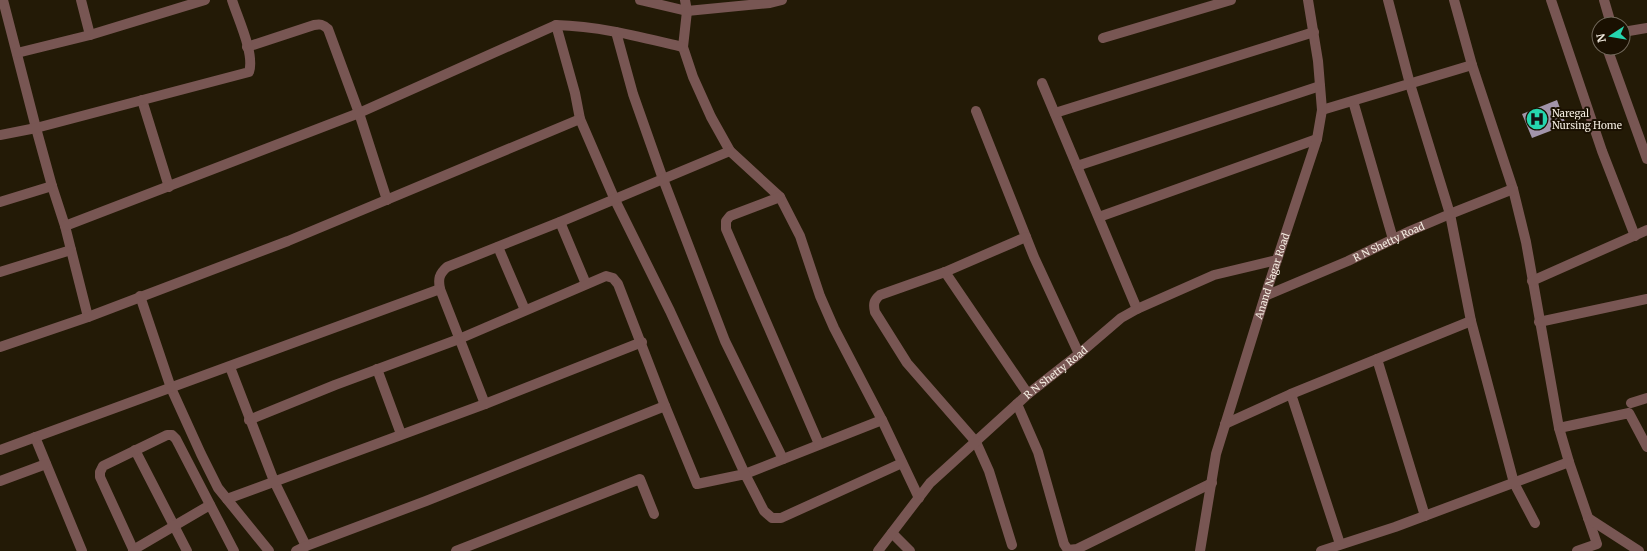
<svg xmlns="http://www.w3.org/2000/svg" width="1647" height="551" viewBox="0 0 1647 551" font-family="Merriweather,serif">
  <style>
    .building { fill: #a294aa }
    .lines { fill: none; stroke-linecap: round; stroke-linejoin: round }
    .minor { stroke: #785653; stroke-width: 10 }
    .labels { text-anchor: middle; stroke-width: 4; stroke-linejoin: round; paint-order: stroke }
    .poi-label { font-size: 10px; fill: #f6efe3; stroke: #1a1001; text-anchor: start }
    .street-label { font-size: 10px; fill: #f6efe3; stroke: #1a1001 }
  </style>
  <rect width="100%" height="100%" fill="#231a06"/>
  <polygon class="building" points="1557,100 1566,125 1532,138 1522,114"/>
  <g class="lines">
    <g class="minor">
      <polyline points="3,0 36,128 52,186 65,226 88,317"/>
      <polyline points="81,0 90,35"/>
      <polyline points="640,0 687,11 770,3 782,0"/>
      <polyline points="685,0 687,11 683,47 693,77 711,117 730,151 780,197 800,236 820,296 834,328 882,420"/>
      <polyline points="1388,0 1410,84 1450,214 1471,321 1514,483 1535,523"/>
      <polyline points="1454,0 1472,65 1513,189 1526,242 1559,428 1569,462 1597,544 1577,551"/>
      <polyline points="1551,0 1602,151 1635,236"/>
      <polyline points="1604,0 1611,24"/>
      <polyline points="556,25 575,93 580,119 615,200 670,311 745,474 882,420 919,498"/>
      <polyline points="616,32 633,94 663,179 725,341 783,459"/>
      <polyline points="1623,32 1647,28"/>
      <polyline points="1103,38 1231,0"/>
      <path d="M247 47 314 25C320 24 323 24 328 29L359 113 387 200"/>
      <polyline points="1607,48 1647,159"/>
      <polyline points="17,53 90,35 205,0"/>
      <polyline points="1042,83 1137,309"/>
      <polyline points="142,100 169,187"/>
      <polyline points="1353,101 1393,239"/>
      <polyline points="1322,110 1472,65"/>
      <polyline points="976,111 1034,257 1079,354"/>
      <polyline points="1055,113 1314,32"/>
      <path d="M0 135 36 128 249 72C255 54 238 19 232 0"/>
      <polyline points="1077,166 1320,86"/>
      <polyline points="780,197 730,216 726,221 726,229 819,444"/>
      <polyline points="0,202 52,186"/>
      <polyline points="1099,217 1317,139"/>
      <polyline points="560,222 586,284"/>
      <path d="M65 226 359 113 556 25C599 26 641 37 683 47"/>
      <polyline points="498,247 525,310"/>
      <polyline points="0,272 71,250"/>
      <polyline points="945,272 1028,394"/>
      <polyline points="1532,281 1647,230"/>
      <polyline points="140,296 171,388 201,454 218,488 269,551"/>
      <path id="s1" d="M1265 296 1348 261 1410 231 1450 214 1513 189"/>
      <polyline points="1539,322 1647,299"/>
      <polyline points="0,347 88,317 288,241 580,119"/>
      <polyline points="1377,359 1425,516"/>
      <polyline points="230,367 274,481 306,546 426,501 665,406 697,484 745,474 764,511 772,518 781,518 902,463"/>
      <polyline points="377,369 401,434"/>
      <polyline points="1291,394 1340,544"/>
      <polyline points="1631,403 1647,398"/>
      <path d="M485 404 440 289C438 279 439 274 447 267L560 222 730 151"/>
      <polyline points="1017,404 1038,452 1064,544 1068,550 1077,549 1212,483"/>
      <polyline points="249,420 335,385 459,339 606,276 613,278 618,284 665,406"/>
      <polyline points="1225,424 1291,394 1471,321"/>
      <polyline points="1559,428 1629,413 1647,447"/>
      <polyline points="35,437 82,551"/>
      <polyline points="0,450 440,289"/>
      <polyline points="135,450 187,551"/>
      <polyline points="0,481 46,464"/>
      <polyline points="227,499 485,404 642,342"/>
      <polyline points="1588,518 1639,551"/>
      <polyline points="892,533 910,551"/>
      <path d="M1012 545 989 471 976 442 907 363 875 312C873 304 874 300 880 295L945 272 1026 237"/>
      <polyline points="133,550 210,505"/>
      <polyline points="134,551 100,477 100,472 103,466 167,435 172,435 176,439 234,551"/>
      <polyline points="296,551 306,546"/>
      <polyline points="456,551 640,479 654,514"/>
      <path id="s2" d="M878 551 930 483 1028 394 1079 354 1121 318 1137 309 1214 275 1277 260"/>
      <path id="s3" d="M1200 551 1216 454 1265 296 1317 139 1322 110 1318 61 1308 0"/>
      <polyline points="1321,551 1395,527 1569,462"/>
    </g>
  </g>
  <defs>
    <g id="hospital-disc" transform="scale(1.15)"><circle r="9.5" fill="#25d5ae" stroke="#1a1001"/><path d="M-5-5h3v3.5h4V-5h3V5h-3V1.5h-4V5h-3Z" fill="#111"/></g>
  </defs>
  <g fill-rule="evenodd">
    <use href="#hospital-disc" x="1537" y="119"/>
  </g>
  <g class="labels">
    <g class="poi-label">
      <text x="1552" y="117">Naregal<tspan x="1552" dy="12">Nursing Home</tspan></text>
    </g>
    <g class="street-label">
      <text dy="4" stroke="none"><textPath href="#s1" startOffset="135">R N Shetty Road</textPath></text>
      <text dy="4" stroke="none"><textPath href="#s3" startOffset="285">Anand Nagar Road</textPath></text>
      <text dy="4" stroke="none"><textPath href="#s2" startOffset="253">R N Shetty Road</textPath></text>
    </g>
  </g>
  <g transform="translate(1611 36) rotate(258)"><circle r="19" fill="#1a1001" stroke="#72695b"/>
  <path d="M0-3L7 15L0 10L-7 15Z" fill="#25d5ae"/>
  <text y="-6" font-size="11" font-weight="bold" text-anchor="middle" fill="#f6efe3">N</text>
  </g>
</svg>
